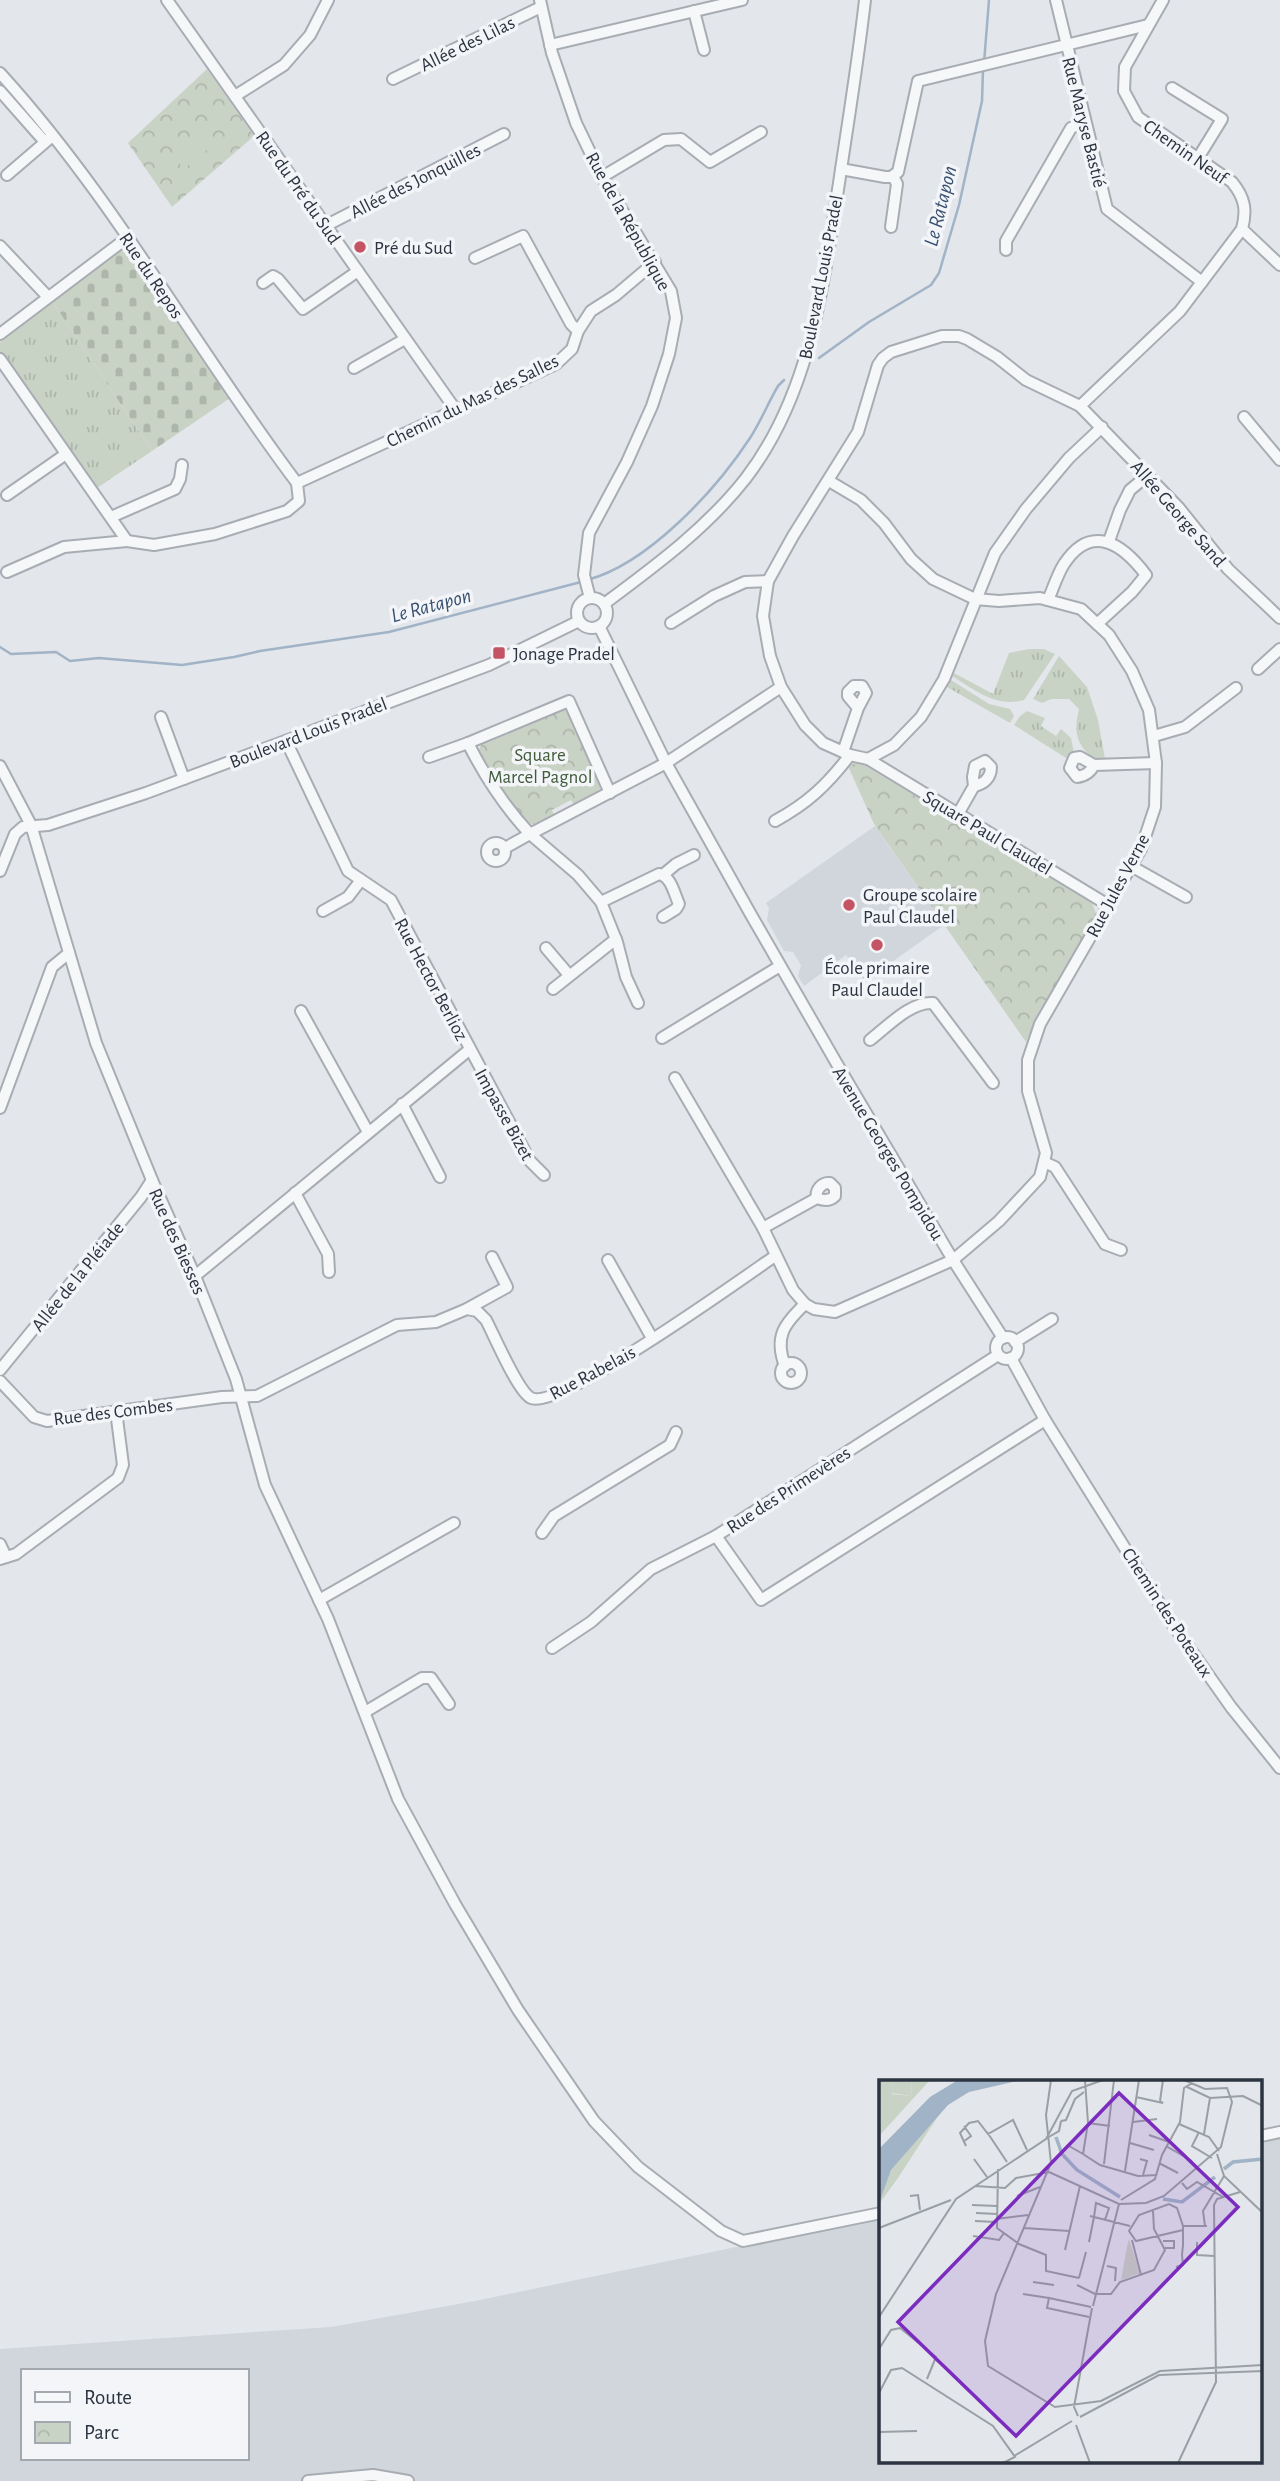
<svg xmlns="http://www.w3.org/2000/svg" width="1280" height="2481" viewBox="0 0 1280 2481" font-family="'Alegreya Sans',sans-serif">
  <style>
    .built { fill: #d1d5dc; fill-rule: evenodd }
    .grass { fill: url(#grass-tufts) }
    .cemetery { fill: url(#cemetery-stones) }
    .park { fill: url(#park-crowns) }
    .pitch { fill: #c9d3c5 }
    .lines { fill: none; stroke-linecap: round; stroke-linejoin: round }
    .stream { stroke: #a1b3c7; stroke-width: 2.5 }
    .street-casing { stroke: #a8adb4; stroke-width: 14 }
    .street { stroke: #f6f7f9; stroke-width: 10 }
    .poi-dot { fill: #c45364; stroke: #f3f5f8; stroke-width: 2.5 }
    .labels { text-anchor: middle; stroke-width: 7; stroke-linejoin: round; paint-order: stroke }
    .street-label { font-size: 19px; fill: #2c3441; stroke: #f3f5f8 }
    .poi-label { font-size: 19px; fill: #2c3441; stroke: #f3f5f8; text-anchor: start }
    .park-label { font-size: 19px; fill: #415c3b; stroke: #f3f5f8 }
    .water-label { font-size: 21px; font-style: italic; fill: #395272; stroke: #f3f5f8 }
    .inset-river { fill: none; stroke: #a1b3c7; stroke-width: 3.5 }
    .inset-road { fill: none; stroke: #9a9fa6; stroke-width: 2 }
    .view { fill: #7b2cbf; fill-opacity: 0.15; stroke: #7b2cbf; stroke-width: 3.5 }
    .inset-edge { fill: none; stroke: #2c3441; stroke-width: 3.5 }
  </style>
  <defs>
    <pattern id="grass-tufts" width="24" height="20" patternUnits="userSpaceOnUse" patternTransform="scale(1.75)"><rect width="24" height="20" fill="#c9d3c5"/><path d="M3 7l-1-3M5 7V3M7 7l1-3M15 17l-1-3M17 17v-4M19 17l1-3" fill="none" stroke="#adb6aa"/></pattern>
    <pattern id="cemetery-stones" width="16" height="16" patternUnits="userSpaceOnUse" patternTransform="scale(1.75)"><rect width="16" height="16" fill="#c9d3c5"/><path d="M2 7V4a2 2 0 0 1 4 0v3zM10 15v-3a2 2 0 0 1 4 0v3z" fill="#adb6aa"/></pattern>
    <pattern id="park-crowns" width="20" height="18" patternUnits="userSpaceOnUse" patternTransform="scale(1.75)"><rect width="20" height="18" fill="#c9d3c5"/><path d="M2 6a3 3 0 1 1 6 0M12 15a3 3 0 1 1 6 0" fill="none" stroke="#adb6aa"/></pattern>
  </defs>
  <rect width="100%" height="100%" fill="#e3e6ea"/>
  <g class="built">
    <polygon points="875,826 944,925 865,981 846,955 804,986 798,976 801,965 793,952 784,951 767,920 769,908 766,903"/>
    <path d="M1280 2139V2481H0V2349L331 2327 475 2301 881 2217V2462H1261V2142ZM23 2371H247V2458H23Z"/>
  </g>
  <g class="grass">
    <polygon points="52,301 152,451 94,490 0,353 0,342"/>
    <path d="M1029 649H1044L1055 654 1024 700C996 708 975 690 952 676L954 673 993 694 1009 653Z"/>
    <path d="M1059 656 1087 687 1098 720 1105 759 1096 761C1077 745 1073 734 1079 709L1069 699H1051L1042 703 1033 699Z"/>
    <polygon points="951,680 989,704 1010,709 1014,716 1010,723 947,687"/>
    <polygon points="1027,711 1045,718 1041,726 1056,736 1061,729 1071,738 1074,753 1066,758 1014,725 1020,716"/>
  </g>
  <polygon class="cemetery" points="120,248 131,249 230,398 152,451 52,301"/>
  <g class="park">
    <polygon points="207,69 254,136 172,207 128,143"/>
    <polygon points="562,708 572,716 601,787 597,794 574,805 571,800 552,810 554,815 534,824 526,823 510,804 478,752 483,740"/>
    <polygon points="857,762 866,766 1092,903 1097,916 1040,1010 1026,1042 874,824 848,766"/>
  </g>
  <polygon class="pitch" points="204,130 215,143 184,169 173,156"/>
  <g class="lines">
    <g class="stream">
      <polyline points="984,63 989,0"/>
      <polyline points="819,358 869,322 931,285 939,273 959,205 982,101 983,70"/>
      <path d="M587 580C648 564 716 490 750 438 761 421 768 403 778 386L784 380"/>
      <polyline points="0,647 11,654 56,652 70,661 99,658 182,665 234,657 260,651 389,632 581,582"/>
    </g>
    <g class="street-casing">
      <g id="street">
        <polyline points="167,0 455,409"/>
        <polyline points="540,0 552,53 576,123 602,177 671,291 676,318 669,354 652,406 627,462 589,533 584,575 590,598"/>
        <polyline points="1056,0 1107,209 1202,282"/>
        <polyline points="694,11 704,50"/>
        <polyline points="550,45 742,0"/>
        <path d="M0 73C114 198 195 348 297 483"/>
        <polyline points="393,79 541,7"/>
        <polyline points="1172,88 1222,119 1198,158"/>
        <polyline points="0,91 45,142"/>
        <polyline points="235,96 284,65 310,35 328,0"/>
        <polyline points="841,169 885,177 891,177 898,172 918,81 1148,25"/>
        <polyline points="7,175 49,139"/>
        <polyline points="602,177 664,140 681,139 710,162 761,132"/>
        <polyline points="327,225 504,134"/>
        <polyline points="891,227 897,184 893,176"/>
        <polyline points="1242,229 1280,265"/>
        <polyline points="0,246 48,297"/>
        <polyline points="1006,250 1006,241 1071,128 1085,121"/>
        <polyline points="475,258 523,236 571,324 578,331"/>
        <polyline points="263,283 273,276 278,279 303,309 358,271"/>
        <polyline points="0,334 127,238"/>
        <polyline points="0,359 127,541 64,547 7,572"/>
        <polyline points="354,368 405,339"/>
        <path d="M1080 406 1180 311 1242 229C1247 210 1245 198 1232 182L1138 117 1124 91 1125 67 1163 0"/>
        <polyline points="1244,417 1280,460"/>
        <polyline points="1102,427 1069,458 1026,509 995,553 944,679 921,717 894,745 868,759 850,755 823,743 805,725 781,687 770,656 763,616 768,581 793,536 858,432 878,365 883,358 891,352 942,336 959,336 967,339 997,357 1026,380 1080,406 1179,508 1228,569 1280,618"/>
        <polyline points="297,483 556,364 572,349 578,331 591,311 616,295 655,262"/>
        <polyline points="7,495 66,454"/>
        <polyline points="111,517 175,489 180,479 182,465"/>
        <polyline points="127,541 154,545 215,534 287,511 299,501 297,483"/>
        <polyline points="1109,541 1120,510 1130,490 1148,475"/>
        <circle cx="592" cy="613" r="15"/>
        <path d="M1048 600C1053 589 1057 575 1064 564 1091 523 1122 543 1146 575L1132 592 1097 624"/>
        <path d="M604 604C655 566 707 528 746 478 811 393 823 286 839 183 848 122 858 62 865 0"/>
        <polyline points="671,623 714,596 745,582 768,581"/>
        <polyline points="599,626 666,763 750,913 837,1064 953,1260 1003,1338"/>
        <polyline points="1258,669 1280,649"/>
        <polyline points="161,717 184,779"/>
        <polyline points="1154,736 1185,727 1236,688"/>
        <polyline points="286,741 348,871 391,900 530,1161 544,1175"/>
        <polyline points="843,752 858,708 866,693 862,686 854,686 848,692 848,696 858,708"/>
        <polyline points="429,757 468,743"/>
        <polyline points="868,759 1108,905"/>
        <path d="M1094 765C1090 773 1085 776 1077 777L1070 768 1074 758 1080 757 1094 765 1156 763"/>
        <polyline points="0,766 31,825 96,1043 152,1180 195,1276 236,1379 265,1485 328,1619 398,1799 455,1904 518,2010 594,2121 638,2167 721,2231 743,2241 881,2213"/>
        <path d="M958 814 974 786C984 784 991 778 991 767L985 761 975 766 973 777 974 786"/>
        <path d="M775 821C808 803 827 785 850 755"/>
        <circle cx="496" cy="852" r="9"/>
        <path d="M505 848 530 834C504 806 485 777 468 743L569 701 610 793"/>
        <polyline points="1131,866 1186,897"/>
        <polyline points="0,871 15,834 23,827 48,825 146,793 489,665 579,621"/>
        <polyline points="664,874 676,864 694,855"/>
        <path d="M601 902 659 874C671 876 674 893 679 904L676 909 663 917"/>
        <polyline points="323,911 348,897 361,880"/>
        <polyline points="546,948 569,975"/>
        <polyline points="553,989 616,939"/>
        <polyline points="638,1003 626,977 617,942 601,902 578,875 530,834 666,763 781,687"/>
        <polyline points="301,1011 368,1132"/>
        <polyline points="662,1038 780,966"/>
        <path d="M870 1040C887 1027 911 1001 933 1003L993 1083"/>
        <polyline points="675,1078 763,1228 793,1290 805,1304 814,1309 835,1312 953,1260 999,1221 1040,1177 1046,1153 1028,1091 1028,1060 1040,1024 1141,849 1155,807 1156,763 1149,710 1132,671 1109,635 1081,609 1040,598 999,601 975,599 933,579 911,559 884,523 861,500 829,481"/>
        <polyline points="402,1104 440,1177"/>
        <polyline points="0,1108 52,967 69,953"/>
        <polyline points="1044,1162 1055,1167 1105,1244 1121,1250"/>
        <polyline points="295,1193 328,1254 329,1272"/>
        <path d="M763 1228 817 1198C824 1201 830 1201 835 1196V1188L830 1183C822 1182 815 1190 817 1198"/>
        <polyline points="608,1260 652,1338"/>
        <polyline points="195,1276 469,1050"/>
        <polyline points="467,1309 507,1287 492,1257"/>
        <circle cx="1007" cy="1348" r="11"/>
        <polyline points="1015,1342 1052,1319"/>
        <polyline points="998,1355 716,1536 761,1600 1045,1420"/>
        <polyline points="1011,1358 1045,1420 1171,1622 1231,1707 1280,1768"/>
        <circle cx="791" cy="1373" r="10"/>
        <path d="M785 1366C774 1337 784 1324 805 1304"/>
        <polyline points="0,1370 141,1197 152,1180"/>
        <path d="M0 1381 34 1417 47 1421 222 1397 257 1396 397 1325 436 1322 467 1309 477 1311 486 1320C494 1335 518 1392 531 1398 558 1411 743 1278 775 1256"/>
        <polyline points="542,1533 554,1516 670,1445 676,1432"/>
        <polyline points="0,1544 6,1557"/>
        <polyline points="0,1559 16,1554 118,1478 123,1465 116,1411"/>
        <polyline points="319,1600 454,1523"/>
        <polyline points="552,1648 591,1622 651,1569 716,1536"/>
        <polyline points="365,1712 422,1678 431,1678 449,1704"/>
        <polyline points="1261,2136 1280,2132"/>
        <polyline points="308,2481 373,2475 408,2481"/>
      </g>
    </g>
    <use href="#street" class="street"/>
  </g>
  <g class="poi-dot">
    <circle cx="360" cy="247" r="7"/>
    <rect x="492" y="646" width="14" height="14" rx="3.5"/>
    <circle cx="849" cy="905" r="7"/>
    <circle cx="877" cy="945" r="7"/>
  </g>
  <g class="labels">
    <g class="street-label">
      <text transform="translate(467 43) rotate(-26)" y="7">Allée des Lilas</text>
      <text transform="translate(1085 122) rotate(76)" y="7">Rue Maryse Bastié</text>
      <text transform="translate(1186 151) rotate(35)" y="7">Chemin Neuf</text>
      <text transform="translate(415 180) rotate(-27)" y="7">Allée des Jonquilles</text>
      <text transform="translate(299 187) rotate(55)" y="7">Rue du Pré du Sud</text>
      <text transform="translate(629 221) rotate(61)" y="7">Rue de la République</text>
      <text transform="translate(152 275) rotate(56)" y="7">Rue du Repos</text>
      <text transform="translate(820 277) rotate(-79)" y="7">Boulevard Louis Pradel</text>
      <text transform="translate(472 400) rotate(-26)" y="7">Chemin du Mas des Salles</text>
      <text transform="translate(1179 513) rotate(49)" y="7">Allée George Sand</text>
      <text transform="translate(308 732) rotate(-21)" y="7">Boulevard Louis Pradel</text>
      <text transform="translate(988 832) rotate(31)" y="7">Square Paul Claudel</text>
      <text transform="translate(1117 885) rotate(-62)" y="7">Rue Jules Verne</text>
      <text transform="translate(432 979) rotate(62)" y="7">Rue Hector Berlioz</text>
      <text transform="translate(505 1114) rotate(61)" y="7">Impasse Bizet</text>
      <text transform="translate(889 1153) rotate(59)" y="7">Avenue Georges Pompidou</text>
      <text transform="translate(178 1241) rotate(66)" y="7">Rue des Biesses</text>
      <text transform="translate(77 1276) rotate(-51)" y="7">Allée de la Pléiade</text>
      <text transform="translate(592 1372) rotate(-28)" y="7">Rue Rabelais</text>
      <text transform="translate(113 1411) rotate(-7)" y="7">Rue des Combes</text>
      <text transform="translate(788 1489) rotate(-33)" y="7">Rue des Primevères</text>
      <text transform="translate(1168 1612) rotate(57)" y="7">Chemin des Poteaux</text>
    </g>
    <g class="poi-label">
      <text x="374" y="254">Pré du Sud</text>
      <text x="513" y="660">Jonage Pradel</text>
      <text x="863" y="901">Groupe scolaire<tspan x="863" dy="22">Paul Claudel</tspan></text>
      <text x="877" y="974" text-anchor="middle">École primaire<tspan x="877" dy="22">Paul Claudel</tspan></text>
    </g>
    <g class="park-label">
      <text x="540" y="761">Square<tspan x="540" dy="22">Marcel Pagnol</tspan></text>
    </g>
    <g class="water-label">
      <text transform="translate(940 206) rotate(-76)" y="7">Le Ratapon</text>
      <text transform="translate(431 605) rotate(-15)" y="7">Le Ratapon</text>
    </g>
  </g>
  <g transform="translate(879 2080)">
    <rect width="383" height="383" fill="#e3e6ea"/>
    <path d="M14 0H33L32 16 13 13ZM61 33 19 98 0 124 12 90Z" fill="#c9d3c5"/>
    <path d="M0 0H14L13 14 32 16 33 0H51L0 56Z" fill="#c9d3c5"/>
    <path d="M250 159 261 193 242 200 248 167Z" fill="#c9d3c5"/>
    <path d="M79 0H142L90 12 69 25 12 90 0 124V69L51 17Z" fill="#a1b3c7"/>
    <path class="inset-river" d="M177 57 183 74 198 90 241 117M345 89 354 82 384 79M284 119 303 122 336 97"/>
    <path class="inset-road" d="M172 0 167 35 172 83 117 214 106 261 109 286 176 327 222 321 281 291 384 285M308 7 331 18 364 16 384 26M257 17 284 23 281 21M281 21 284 0M182 41 187 40 196 19 205 12M254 42 278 39M209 43 231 46M300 44 330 57 340 71M108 52 128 82M320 52 313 66 333 78M325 54 331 18M270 55 290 62M168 58 180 51 182 41M84 62 92 56 85 46M251 63 275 70M87 66 81 53 90 43 99 41 109 54 134 40 148 70M190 66 204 74 209 43 206 0M287 66 313 81M204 74 221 85 259 96 278 95M338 74 345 96 384 133M95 79 108 97M261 79 268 81 264 95M280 83 299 93M225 84 235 0M119 89 118 148 140 164 167 175V191L200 198M246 91 260 0M170 92 240 124 267 123 285 116 342 67 353 22 348 8 326 9 305 0M303 103 308 109 318 102 344 117M96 106 126 108 137 98 170 92M31 116 39 115 41 130M138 116 161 107M242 120 276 99 283 75 301 42 305 8 313 3M93 125 118 126M97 133 118 134M211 136 215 137 217 123 230 128 226 140M117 139 149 135M96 141 117 142M304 146H328M326 146 324 131 345 96M0 148 72 120M145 148 190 151M94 156 120 160 125 153M253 160 262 195M284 161H295V168H286M210 162 215 137 251 146M318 162V175L335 176M186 170 201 106M228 186 237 188 236 201M297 187 304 185 303 175 304 165V146L298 128 290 124 260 135 250 151 257 161 304 150M200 198 207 172M154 202 175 205M198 205 216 214H232L241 202 275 190 286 170 275 149 274 131M144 214 170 218M214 226 240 124M0 237 77 119 167 59 193 11 224 0M210 237 168 228 170 218 212 227M0 269 12 250 21 248 57 277 48 299M0 313 12 290 23 288 114 346 136 377 124 383M199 336 195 327 213 228M201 337 280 295 384 291M197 345 211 383M0 352 38 351M135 376 193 341M299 383 337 302 335 125 338 119 361 112"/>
    <path class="view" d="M240 13 359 127 137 356 19 242Z"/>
    <rect width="383" height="383" class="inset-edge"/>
  </g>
  <rect x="21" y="2369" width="228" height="91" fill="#f3f5f8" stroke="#a3a8af" stroke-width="2"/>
  <rect x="35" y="2392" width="35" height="10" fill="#f6f7f9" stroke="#a3a8af" stroke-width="2"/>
  <text x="84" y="2404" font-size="21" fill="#2c3441">Route</text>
  <rect x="35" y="2422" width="35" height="21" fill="url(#park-crowns)" stroke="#a3a8af" stroke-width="2"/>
  <text x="84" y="2439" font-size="21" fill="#2c3441">Parc</text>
</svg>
